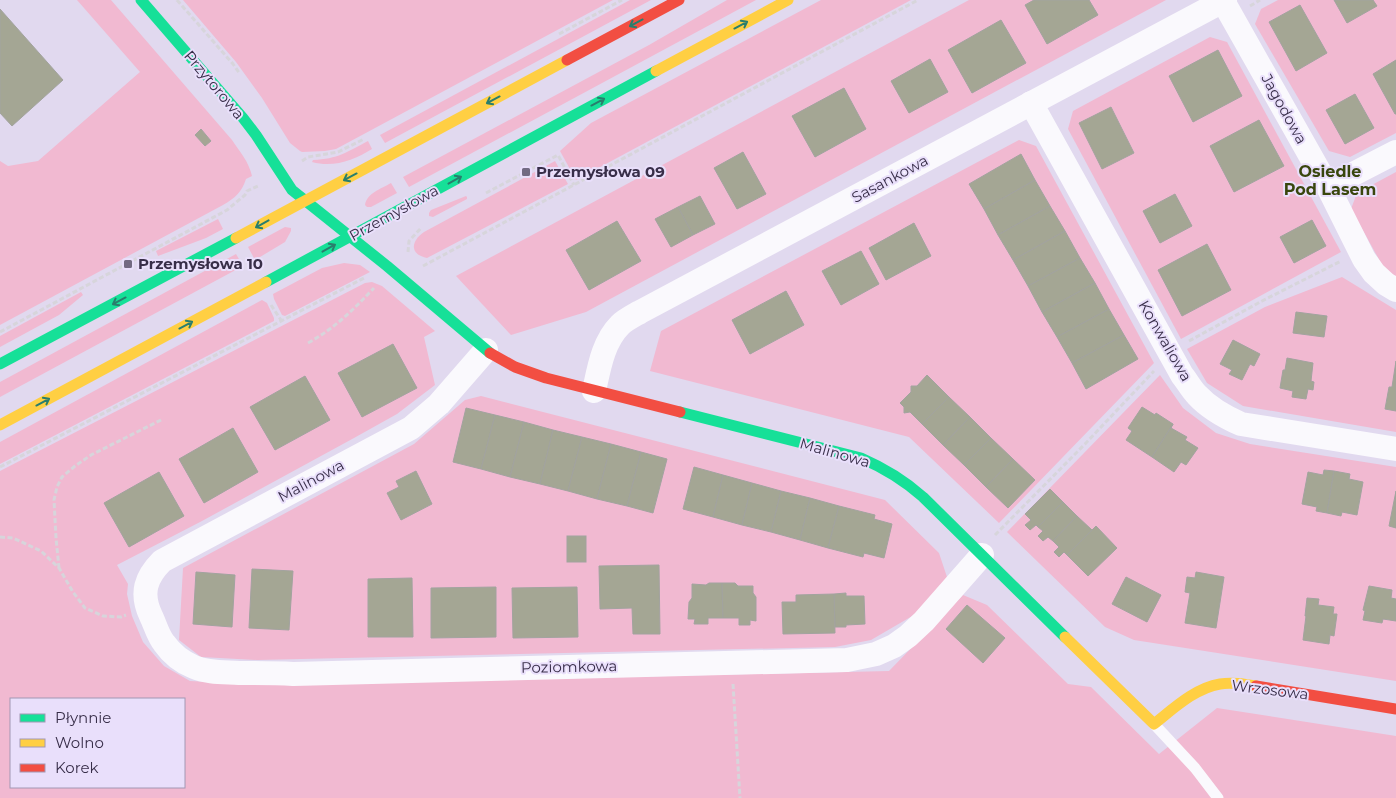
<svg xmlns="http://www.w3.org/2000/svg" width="1396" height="798" viewBox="0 0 1396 798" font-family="Montserrat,sans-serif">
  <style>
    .green { fill: #f1b9d1; fill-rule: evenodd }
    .building { fill: #a4a694; stroke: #a2a39f }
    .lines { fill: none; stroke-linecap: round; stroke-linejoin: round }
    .path { stroke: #d7d5db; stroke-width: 3; stroke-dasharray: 5 2.5; stroke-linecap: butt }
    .lane { stroke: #faf9fd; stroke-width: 11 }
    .street { stroke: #faf9fd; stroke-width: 24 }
    .fast { stroke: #16e098; stroke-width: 11 }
    .slow { stroke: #ffcf43; stroke-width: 11 }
    .jam { stroke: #f24e42; stroke-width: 11 }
    .oneway { stroke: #297e6d }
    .poi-dot { fill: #736a83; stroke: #e9dffb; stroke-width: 2 }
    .labels { text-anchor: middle; stroke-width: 4; stroke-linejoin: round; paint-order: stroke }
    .street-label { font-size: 15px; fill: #382e49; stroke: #e9dffb }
    .poi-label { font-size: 15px; font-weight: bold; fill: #382e49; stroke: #e9dffb; text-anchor: start }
    .neighbourhood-label { font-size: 16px; font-weight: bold; fill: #39460d; stroke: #e9dffb }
  </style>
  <rect width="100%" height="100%" fill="#e1d9ef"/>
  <g class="green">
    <path d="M77 0H111L232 140C240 152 249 162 252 176L246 179C242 192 235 198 223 205L0 325V161L8 166 38 161 140 72Z"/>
    <polygon points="183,0 613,0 336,149 325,151 302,152 300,151 290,143 262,98 236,62"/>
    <polygon points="630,0 651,0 385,143 380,135"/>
    <polygon points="727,0 756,0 409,187 403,177 649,45"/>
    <polygon points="821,0 911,0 576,180 560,151 591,123"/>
    <polygon points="969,0 1166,0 586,312 511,335 456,276"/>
    <polygon points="1278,0 1396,0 1396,133 1350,157 1329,151 1255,24 1261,9"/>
    <polygon points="1210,37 1227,42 1341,252 1181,339 1068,129 1073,111"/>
    <polygon points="1019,140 1036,146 1154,363 999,523 909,437 650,371 661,331"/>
    <path d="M368 141 372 149C354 160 334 168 312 162L313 160C338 159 347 152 368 141Z"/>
    <path d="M555 161 568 184 427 258C409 254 411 241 424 232Z"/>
    <polygon points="1396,172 1396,278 1386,272 1351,209 1357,193"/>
    <path d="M391 183 397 193 371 207H367L365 205C367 193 381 189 391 183Z"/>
    <polygon points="466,196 467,197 467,199 433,217 429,216 429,213 431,210"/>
    <polygon points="218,219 223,229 206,238 158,256 156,251"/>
    <polygon points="285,227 291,228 291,231 285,242 255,260 248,247"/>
    <polygon points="236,254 243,266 0,397 0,382"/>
    <polygon points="344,263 360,265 370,272 285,316 282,315 274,299 273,294 322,268"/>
    <polygon points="1342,277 1396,310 1396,432 1243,406 1207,383 1187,349 1265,307"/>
    <path d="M372 282 382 286 435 331 424 337 435 385 397 414 354 438 202 521 117 565 128 584 127 594 132 616 143 642 164 666 190 681 271 685 889 671 963 595 987 605 1068 684 1091 687 1159 754 1217 708 1396 736V798H0V471L365 283ZM11 699H184V787H11Z"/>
    <polygon points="81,292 83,295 59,315 0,347 0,336"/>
    <polygon points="262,300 267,303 274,318 274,321 0,464 0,442"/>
    <polygon points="1160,375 1183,408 1216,433 1250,444 1396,467 1396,681 1134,640 1105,627 1007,532"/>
    <polygon points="481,396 885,500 939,553 948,580 914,615 871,640 835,647 257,660 201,657 179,640 183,568 414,444 465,400"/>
  </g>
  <g class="building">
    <polygon points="1034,0 1089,0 1098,15 1047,44 1025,5"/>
    <polygon points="1334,0 1373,0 1377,6 1347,23"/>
    <polygon points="1300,5 1327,53 1296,71 1269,22"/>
    <polygon points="0,9 63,80 12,126 0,113"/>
    <polygon points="1001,20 1026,63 972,93 948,50"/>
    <polygon points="1218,50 1242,96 1193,122 1169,76"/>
    <polygon points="930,59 948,92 909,113 891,81"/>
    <polygon points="1396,60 1396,114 1395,114 1373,74"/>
    <polygon points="844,88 866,129 815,157 792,116"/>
    <polygon points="1355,94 1374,128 1345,144 1326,110"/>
    <polygon points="1111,107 1134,153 1102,169 1079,123"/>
    <polygon points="1259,120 1284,166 1234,192 1210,146"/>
    <polygon points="201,129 211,141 205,146 195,135"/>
    <polygon points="743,152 766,194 737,209 714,168"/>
    <polygon points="1021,154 1035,180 984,209 969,184"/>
    <polygon points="1035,180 1050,206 998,235 984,209"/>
    <polygon points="1175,194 1192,226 1160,243 1143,211"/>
    <polygon points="700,196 715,224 693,235 678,207"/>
    <polygon points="1050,206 1065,231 1013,260 998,235"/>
    <polygon points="678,207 693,235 671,247 655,219"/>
    <polygon points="1312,220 1326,246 1294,263 1280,237"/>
    <polygon points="617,221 641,261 589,290 566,250"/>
    <polygon points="914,223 931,256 886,280 869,248"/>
    <polygon points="1065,231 1080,258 1028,286 1013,260"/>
    <polygon points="1207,244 1231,290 1182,316 1158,270"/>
    <polygon points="861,251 879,284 841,305 822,271"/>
    <polygon points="1080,258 1095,283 1042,312 1028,286"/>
    <polygon points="1095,283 1109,309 1057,337 1042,312"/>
    <polygon points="786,291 804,325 750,354 732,320"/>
    <polygon points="1109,309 1124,335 1072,363 1057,337"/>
    <polygon points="1296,312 1327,316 1324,337 1293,333"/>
    <polygon points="1124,335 1138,359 1086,389 1072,363"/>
    <polygon points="1233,340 1260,354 1254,366 1250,364 1242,380 1229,374 1232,370 1220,364"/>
    <polygon points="393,344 417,388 362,417 338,373"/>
    <polygon points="1287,358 1313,363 1311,381 1314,382 1313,390 1308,389 1306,399 1292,397 1293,391 1280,388 1283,370 1285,370"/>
    <polygon points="1396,361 1396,411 1385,409 1389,387 1392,387"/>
    <polygon points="927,375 949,397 922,424 910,412 904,413 904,407 900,403 911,392 911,386 917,386"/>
    <polygon points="305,376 330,420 275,450 250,407"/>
    <polygon points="949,397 970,417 943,445 922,424"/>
    <polygon points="1142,407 1155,415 1156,413 1173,424 1152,457 1126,440 1132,431 1128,428"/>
    <polygon points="466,408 495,415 481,469 453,462"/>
    <polygon points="495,415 524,422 510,477 481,469"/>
    <polygon points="970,417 991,438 964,465 943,445"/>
    <polygon points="524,422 553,430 540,484 510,477"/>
    <polygon points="1173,424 1171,428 1187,437 1185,440 1198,448 1186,465 1181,462 1174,472 1152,457"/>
    <polygon points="233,428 258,472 204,503 179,459"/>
    <polygon points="553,430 582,437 568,491 540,484"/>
    <polygon points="582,437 611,444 597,499 568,491"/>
    <polygon points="991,438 1013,459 986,487 964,465"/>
    <polygon points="611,444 641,452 627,506 597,499"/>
    <polygon points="641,452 667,459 653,513 627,506"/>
    <polygon points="1013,459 1035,480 1008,508 986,487"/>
    <polygon points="694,467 723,475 713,517 683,509"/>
    <polygon points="1324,470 1334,471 1327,513 1316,511 1317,507 1302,504 1308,472 1323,475"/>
    <polygon points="416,471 432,504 401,520 387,493 399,487 396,481"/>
    <polygon points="1334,471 1350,474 1349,479 1363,482 1357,515 1342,512 1341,516 1327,513"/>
    <polygon points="159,472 184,516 129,547 104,503"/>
    <polygon points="723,475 752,483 742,525 713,517"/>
    <polygon points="752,483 781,491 771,532 742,525"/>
    <polygon points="1050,489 1063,502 1038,527 1036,525 1030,530 1025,525 1031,520 1025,514"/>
    <polygon points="781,491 810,498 800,540 771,532"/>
    <polygon points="1396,491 1396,528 1389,526"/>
    <polygon points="810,498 839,506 828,548 800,540"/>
    <polygon points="1063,502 1077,516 1053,541 1048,537 1043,541 1038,536 1043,531 1038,527"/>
    <polygon points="839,506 875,515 874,519 892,524 884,558 864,553 863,557 828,548"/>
    <polygon points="1077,516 1092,530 1067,555 1064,552 1059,557 1054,552 1059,547 1053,541"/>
    <polygon points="1096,526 1117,548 1088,576 1067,555"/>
    <rect x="567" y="536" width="19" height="26"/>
    <polygon points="659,565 660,634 633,634 632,608 600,609 599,566"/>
    <polygon points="252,569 293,571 289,630 249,628"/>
    <polygon points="196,572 235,575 232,627 193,624"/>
    <polygon points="1196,572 1224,577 1216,628 1185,623 1190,593 1185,592 1187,577 1195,578"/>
    <polygon points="1126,577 1161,595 1147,622 1112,604"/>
    <polygon points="412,578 413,637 368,637 368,579"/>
    <polygon points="709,583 722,583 723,618 708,618 708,624 694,624 695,619 688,619 689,602 692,598 692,584 706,585"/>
    <polygon points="722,583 735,583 738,586 753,586 753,593 756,597 756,621 750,620 750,625 739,625 739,618 723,618"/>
    <polygon points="1369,586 1392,590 1391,598 1396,599 1396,621 1383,619 1382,623 1363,620 1365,611 1363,610"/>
    <polygon points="496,587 496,637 431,638 431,588"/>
    <polygon points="577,587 578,637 513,638 512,588"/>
    <polygon points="846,593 846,596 864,596 865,624 846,625 846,627 835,627 834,594"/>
    <polygon points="834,594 835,633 783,634 782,602 796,602 796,595"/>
    <polygon points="1307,598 1319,599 1318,605 1334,607 1333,614 1337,614 1334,636 1330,635 1329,644 1303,640 1306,616 1305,616"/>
    <polygon points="967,605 1005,638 983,663 946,629"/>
  </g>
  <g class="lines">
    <g class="path">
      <polyline points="177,0 233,64 240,74"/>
      <polyline points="1250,6 1260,0"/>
      <polyline points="559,34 622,0"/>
      <polyline points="302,161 308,157 338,152 364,139"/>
      <polyline points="486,193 558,155 574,185"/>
      <polyline points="408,252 409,241 421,228"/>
      <polyline points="423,266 918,0"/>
      <polyline points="271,305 281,320"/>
      <polyline points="0,332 227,210 245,195 247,191 260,185"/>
      <polyline points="1189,341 1262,301 1341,261"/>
      <path d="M308 343C335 328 353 310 374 288"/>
      <polyline points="0,467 364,278"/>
      <polyline points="995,535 1085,444 1154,371"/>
      <polyline points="0,537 13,538 41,551 59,568 73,592 85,608 103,616 121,617 126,615"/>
      <polyline points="59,568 56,538 54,500 57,487 62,477 75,466 91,455 163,419"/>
      <polyline points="733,684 740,798"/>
    </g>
    <polyline class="lane" points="1154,724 1195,768 1218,798"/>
    <g class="street">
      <polyline points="1223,1 1328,187 1364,259 1374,273 1386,284 1396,290"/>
      <path d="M1031 103 1182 375C1187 381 1191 389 1197 395 1209 408 1225 417 1241 424L1396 449"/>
      <polyline points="1328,187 1396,152"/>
      <path d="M486 350 439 404 411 428 162 561C146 577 140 593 151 616 155 624 158 636 164 643 171 653 182 662 194 667 208 673 224 672 239 673 257 673 275 673 293 674L847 660 876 654 894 646 908 636 924 621 982 555"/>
      <path d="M594 391C599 368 603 342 620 325 625 320 633 316 640 312L1225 0"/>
    </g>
    <g class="fast">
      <polyline points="141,0 243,118 256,135 292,190 387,266 490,353"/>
      <polyline points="266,282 656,71"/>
      <polyline points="0,364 236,238"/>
      <path d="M680 412 861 458C884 468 904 480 923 497L1065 637"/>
    </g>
    <g class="slow">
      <polyline points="656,71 788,0"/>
      <polyline points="236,238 567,60"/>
      <polyline points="0,425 266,282"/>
      <path d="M1065 637 1154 724C1173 709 1195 688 1220 684 1232 682 1244 684 1256 686"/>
    </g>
    <g class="jam">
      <polyline points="567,60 679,0"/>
      <polyline points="490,353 515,367 546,378 680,412"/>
      <polyline points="1256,686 1396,709"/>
    </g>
  </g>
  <defs><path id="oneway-shaft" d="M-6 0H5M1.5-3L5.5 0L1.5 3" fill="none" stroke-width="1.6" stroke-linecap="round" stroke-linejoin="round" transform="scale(1.25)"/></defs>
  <g class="oneway">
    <use href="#oneway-shaft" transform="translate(636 23) rotate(152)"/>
    <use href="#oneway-shaft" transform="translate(741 25) rotate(-28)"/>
    <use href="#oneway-shaft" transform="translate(493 100) rotate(152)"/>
    <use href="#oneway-shaft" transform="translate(598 102) rotate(-28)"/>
    <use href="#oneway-shaft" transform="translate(350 177) rotate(152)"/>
    <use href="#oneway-shaft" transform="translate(455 180) rotate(-29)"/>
    <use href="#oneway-shaft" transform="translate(262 224) rotate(151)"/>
    <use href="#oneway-shaft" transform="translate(329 248) rotate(-29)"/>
    <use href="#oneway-shaft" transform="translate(119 301) rotate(152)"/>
    <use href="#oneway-shaft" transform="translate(186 325) rotate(-28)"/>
    <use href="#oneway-shaft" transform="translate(43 402) rotate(-28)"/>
  </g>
  <g class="poi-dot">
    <rect x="521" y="167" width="10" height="10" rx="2.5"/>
    <rect x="123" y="259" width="10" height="10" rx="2.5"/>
  </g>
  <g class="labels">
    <g class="street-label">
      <text transform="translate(214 85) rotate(50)" y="5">Przytorowa</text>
      <text transform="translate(1284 109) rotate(61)" y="5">Jagodowa</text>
      <text transform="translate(890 179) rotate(-28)" y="5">Sasankowa</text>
      <text transform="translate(394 213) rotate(-29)" y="5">Przemysłowa</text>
      <text transform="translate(1165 341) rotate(60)" y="5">Konwaliowa</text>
      <text transform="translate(835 453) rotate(16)" y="5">Malinowa</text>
      <text transform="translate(311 481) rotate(-28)" y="5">Malinowa</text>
      <text transform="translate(569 667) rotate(-1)" y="5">Poziomkowa</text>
      <text transform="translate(1270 690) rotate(7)" y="5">Wrzosowa</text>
    </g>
    <g class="poi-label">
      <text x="536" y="177">Przemysłowa 09</text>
      <text x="138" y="269">Przemysłowa 10</text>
    </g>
    <g class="neighbourhood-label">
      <text x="1330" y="177">Osiedle<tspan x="1330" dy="18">Pod Lasem</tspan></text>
    </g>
  </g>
  <rect x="10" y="698" width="175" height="90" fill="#e9dffb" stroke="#a298b4"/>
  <rect x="20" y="714" width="25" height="8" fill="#16e098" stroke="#a298b4"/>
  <text x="55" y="723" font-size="15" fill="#382e49">Płynnie</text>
  <rect x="20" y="739" width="25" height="8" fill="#ffcf43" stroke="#a298b4"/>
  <text x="55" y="748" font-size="15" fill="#382e49">Wolno</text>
  <rect x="20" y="764" width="25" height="8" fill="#f24e42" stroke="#a298b4"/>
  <text x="55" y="773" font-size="15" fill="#382e49">Korek</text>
</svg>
